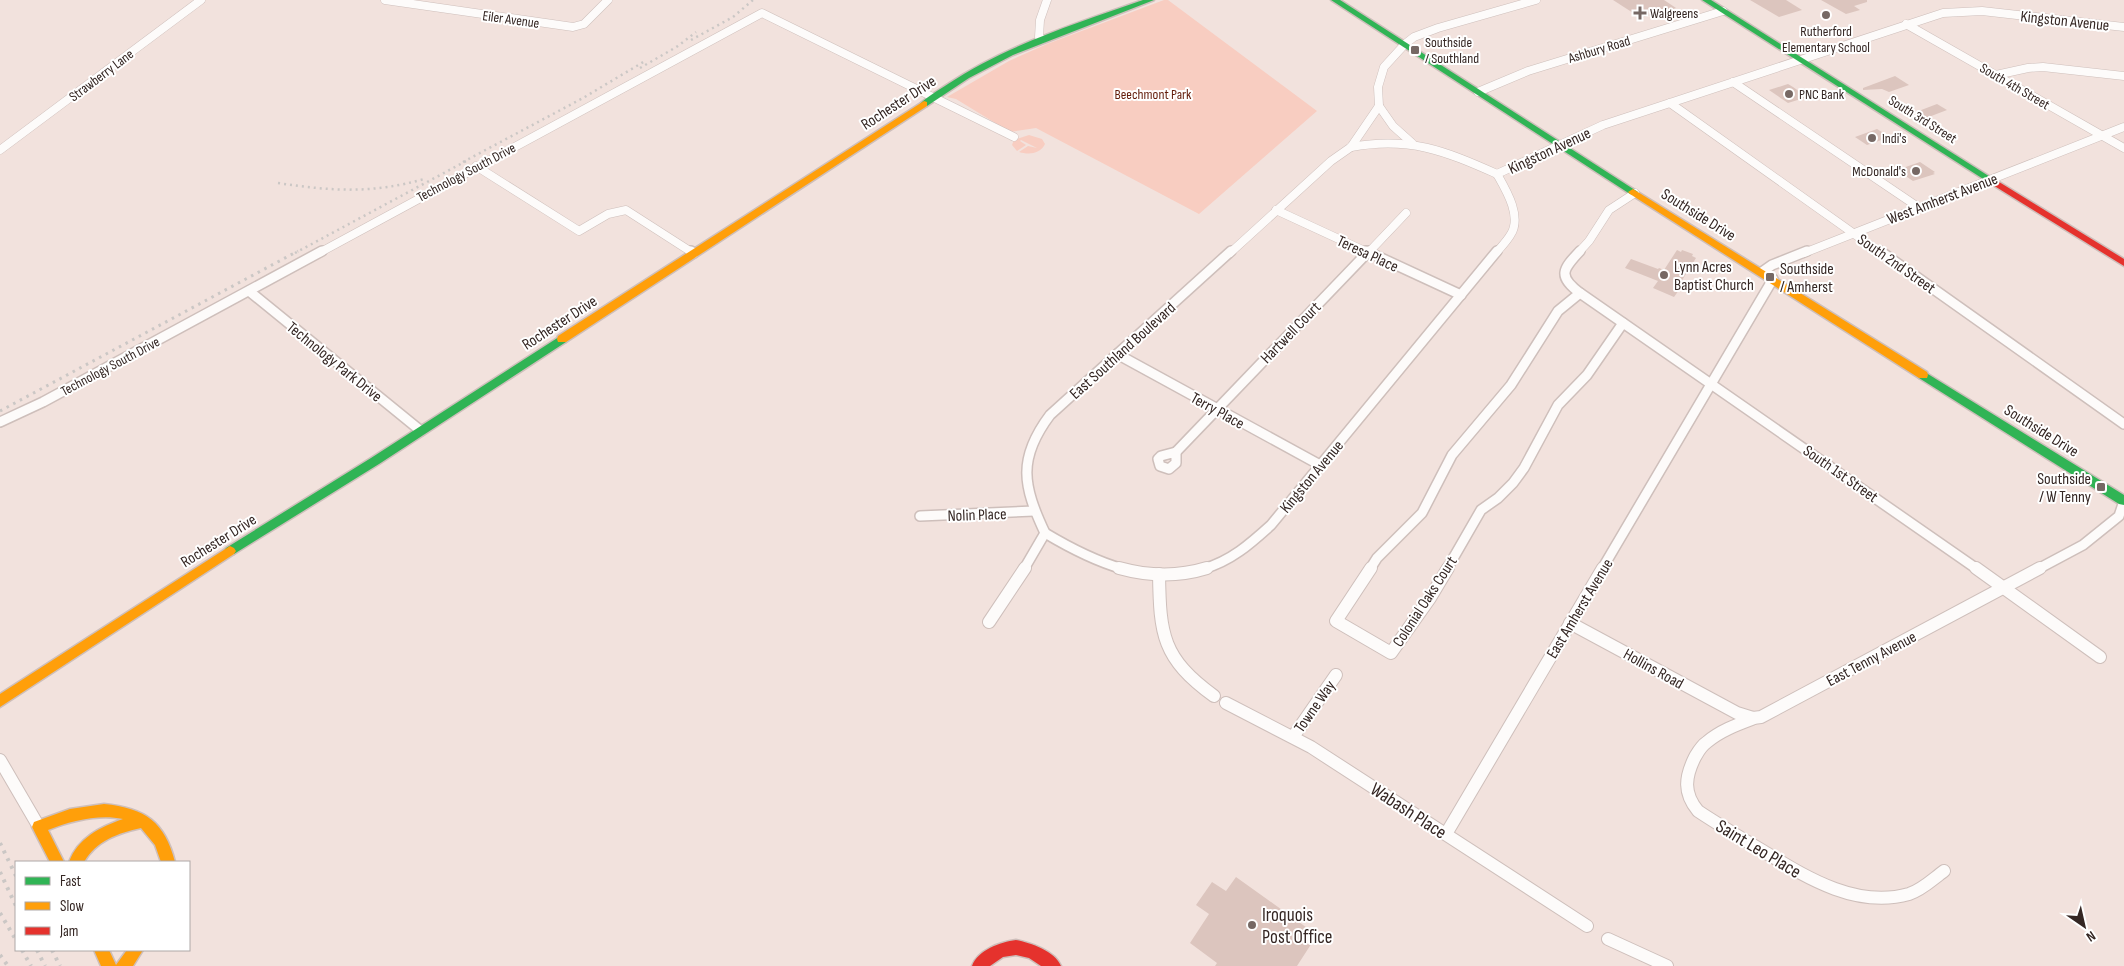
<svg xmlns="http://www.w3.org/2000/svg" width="2124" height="966" viewBox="0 0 2124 966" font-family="'Sofia Sans Condensed',sans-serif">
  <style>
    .green { fill: #f8cdc1 }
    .building { fill: #dcc5be }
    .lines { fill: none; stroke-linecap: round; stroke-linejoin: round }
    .street-far2-casing { stroke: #cebfbb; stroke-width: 9 }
    .street-far1-casing { stroke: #cebfbb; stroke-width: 12 }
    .street-casing { stroke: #cebfbb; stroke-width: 14 }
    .fast-casing { stroke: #cebfbb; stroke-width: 3 }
    .slow-casing { stroke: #cebfbb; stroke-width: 3 }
    .jam-casing { stroke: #cebfbb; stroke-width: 3 }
    .street-far2 { stroke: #fdfbfa; stroke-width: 8 }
    .street-far1 { stroke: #fdfbfa; stroke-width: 9 }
    .street { stroke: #fdfbfa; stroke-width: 12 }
    .fast { fill: #30b455; fill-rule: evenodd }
    .slow { fill: #ff9f0a; fill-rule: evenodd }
    .jam { fill: #e5322d; fill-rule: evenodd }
    .rail-far2 { stroke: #cbc7c5; stroke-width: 2.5; stroke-dasharray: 2 4; stroke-linecap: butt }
    .rail-far1 { stroke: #cbc7c5; stroke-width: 3; stroke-dasharray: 2.5 5; stroke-linecap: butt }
    .rail { stroke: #cbc7c5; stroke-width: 4; stroke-dasharray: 3 5.5; stroke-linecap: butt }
    .poi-dot { fill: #766864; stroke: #fff; stroke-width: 2 }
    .labels { text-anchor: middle; stroke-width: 4; stroke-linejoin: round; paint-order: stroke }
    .far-poi-label { font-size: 14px; fill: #342623; stroke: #fff; text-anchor: start }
    .far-street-label { font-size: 14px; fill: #342623; stroke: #fff }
    .far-park-label { font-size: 14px; fill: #621a08; stroke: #fff }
    .street-label { font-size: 16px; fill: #342623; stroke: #fff }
    .poi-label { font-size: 16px; fill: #342623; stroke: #fff; text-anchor: start }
    .near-street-label { font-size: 19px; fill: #342623; stroke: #fff }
    .near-poi-label { font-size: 19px; fill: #342623; stroke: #fff; text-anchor: start }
  </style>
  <rect width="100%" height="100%" fill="#f2e2dd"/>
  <g class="green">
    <polygon points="1164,0 1168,0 1317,111 1199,214 1036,128 1010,132 956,99 947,97 1009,61 1047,44"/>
    <path d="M1029 135 1042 139 1045 144C1040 154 1029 155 1019 152L1028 146 1037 148 1021 140 1020 141 1026 145 1017 151 1012 145 1014 140Z"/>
  </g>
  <g class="building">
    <polygon points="1613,0 1664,0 1676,8 1641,18"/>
    <polygon points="1750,0 1786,0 1802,10 1779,17"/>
    <polygon points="1821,0 1867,0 1867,2 1854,6 1860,10 1846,14"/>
    <polygon points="1895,76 1909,85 1889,92 1882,89 1863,90 1863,88"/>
    <polygon points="1788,84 1793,87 1807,97 1788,103 1769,90"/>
    <polygon points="1937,104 1947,110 1926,118 1916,112"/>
    <polygon points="1877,129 1890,137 1867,145 1855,137"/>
    <polygon points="1920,162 1935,172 1933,173 1935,174 1913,181 1897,170"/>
    <polygon points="1677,250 1681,252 1682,250 1693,254 1692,256 1696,258 1681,282 1684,283 1674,297 1653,288 1658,281 1625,268 1631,259 1658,269 1659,268 1664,270"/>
    <polygon points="1236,877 1317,935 1297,966 1215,966 1217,963 1190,943 1209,914 1196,905 1212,882 1226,891"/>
  </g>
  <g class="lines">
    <g class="street-far2-casing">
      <g id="street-far2">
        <polyline points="385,0 573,27 584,24 608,0"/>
        <polyline points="1906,24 2124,148"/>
        <polyline points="1042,39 1039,37 1040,20 1047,0"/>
        <polyline points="1996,75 2028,68 2043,67 2124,76"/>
        <polyline points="1733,82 1918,207"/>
        <polyline points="1478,92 1528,71 1723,11"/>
        <polyline points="1670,103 1881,253"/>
        <polyline points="1379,106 1393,126 1412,143"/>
        <path d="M1351 147C1409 136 1445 151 1497 174"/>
        <polyline points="0,150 201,0"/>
        <polyline points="476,166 579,231 608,214 626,210 693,253"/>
        <polyline points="1276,210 1369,253"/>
        <polyline points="319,253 762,13 1014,137"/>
        <polyline points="1230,253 1331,161 1351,147 1379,106 1378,87 1384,67 1405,44 1414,37 1438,28 1536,0"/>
        <polyline points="1368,253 1406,213"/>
        <path d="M1496 253C1501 247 1507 241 1511 234 1522 216 1506 190 1497 174L1603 125 1943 13 1982 11 2124 27"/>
        <polyline points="1578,253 1589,241 1609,210 1635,193"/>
        <polyline points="1804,253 2124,127"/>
      </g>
    </g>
    <g class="street-far1-casing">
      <g id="street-far1">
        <polyline points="691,251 694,253"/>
        <polyline points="1366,251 1461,295"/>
        <polyline points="1880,251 2124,424"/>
        <polyline points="1762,272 1772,265 1807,251"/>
        <polyline points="249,291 421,431"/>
        <polyline points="1580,293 1977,569"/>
        <polyline points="1117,354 1320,465"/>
        <polyline points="0,422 43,402 322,251"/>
        <polygon points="1176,452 1176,463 1169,469 1160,466 1158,459 1161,456"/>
        <polyline points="1176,452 1369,251"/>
        <polyline points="920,516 1034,511"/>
        <path d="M1045 533C1070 548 1095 561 1123 569"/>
        <path d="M1024 569 1045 533C1023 486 1017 459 1050 415L1231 251"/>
        <path d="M1203 569C1231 561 1250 544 1271 525L1497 251"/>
        <path d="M1370 569 1377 558 1422 513 1452 455 1511 385 1558 311 1580 293C1557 276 1563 269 1580 251"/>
        <polyline points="1447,569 1481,510 1498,498 1513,483 1524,468 1558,405 1587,375 1623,323"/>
        <polyline points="1602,569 1773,279"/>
        <polyline points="2038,569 2083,545 2119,516 2124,501"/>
      </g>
    </g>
    <g class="street-casing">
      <g id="street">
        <path d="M1119 568C1148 576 1178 577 1207 568"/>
        <polyline points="1371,568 1336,621 1391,653 1430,598 1448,568"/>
        <polyline points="1976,568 2100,657"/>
        <path d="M1159 574C1160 635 1162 658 1214 696"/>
        <polyline points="989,622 1025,568"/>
        <polyline points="1570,623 1737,713 1753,718 1761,717 2040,568"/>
        <polyline points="1226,703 1311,747 1587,926"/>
        <path d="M1752 719C1736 725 1720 731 1707 742 1701 746 1698 752 1695 757 1685 777 1683 793 1698 811 1719 825 1741 838 1763 851 1806 877 1856 909 1909 894 1922 890 1933 879 1944 871"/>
        <polyline points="1293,737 1336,675"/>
        <polyline points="0,760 39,827"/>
        <polyline points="1446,834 1603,568"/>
        <polyline points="1608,939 1667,966"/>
      </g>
    </g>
    <g class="fast-casing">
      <g id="fast">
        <path d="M1143 0H1154L1013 55 969 78 927 106H921L920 104C928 96 939 90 948 84 1007 45 1077 23 1143 0Z"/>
        <polygon points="1331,0 1340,0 1638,192 1633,195 1630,194"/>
        <polygon points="1702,0 1711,0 1995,180 1994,182 1988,182"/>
        <polygon points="562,335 567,339 566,342 379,464 234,554 226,554 224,551 226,548 371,458"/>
        <polygon points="1923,371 2124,495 2124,505 2119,504 1919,378 1918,375 1919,372"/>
      </g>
    </g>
    <g class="slow-casing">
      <g id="slow">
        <polygon points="924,101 927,102 927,106 566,342 558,342 557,339 558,336"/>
        <polygon points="1633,189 1927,372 1928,375 1927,378 1919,378 1630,194 1628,192"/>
        <polygon points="230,546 234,548 236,551 234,554 0,707 0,694"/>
        <path d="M104 804C145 808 165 822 175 862H161L155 845 141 828C118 833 96 841 84 862H69C78 838 100 827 123 819 98 814 71 821 48 830L64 862H50L32 827 34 822 70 809Z"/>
        <polygon points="94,950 109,950 116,965 127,950 143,950 133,966 101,966"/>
      </g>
    </g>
    <g class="jam-casing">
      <g id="jam">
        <polygon points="1991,177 2124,259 2124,266 1988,182 1987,180"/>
        <path d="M1016 940C1031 943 1055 951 1061 966H1041L1029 958 1016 955 1003 957 990 966H972C978 950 1000 942 1016 940Z"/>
      </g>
    </g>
    <use href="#street-far2" class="street-far2"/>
    <use href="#street-far1" class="street-far1"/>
    <use href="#street" class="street"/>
    <use href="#fast" class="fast"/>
    <use href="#slow" class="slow"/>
    <use href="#jam" class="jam"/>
    <g class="rail-far2">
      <polyline points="691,40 733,17 753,0"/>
      <polyline points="640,68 678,46 696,32"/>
      <polyline points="463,162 583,98 645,61"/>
      <path d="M278 183C331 191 372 194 424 179"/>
      <polyline points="295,253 468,160"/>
    </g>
    <polyline class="rail-far1" points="0,411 298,251"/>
    <g class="rail">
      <polyline points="0,843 16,876"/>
      <polyline points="0,872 16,906"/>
      <polyline points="0,913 16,940"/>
      <polyline points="22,950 31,966"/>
      <polyline points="37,950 45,966"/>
      <polyline points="52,950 60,966"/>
      <polyline points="0,955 8,966"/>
    </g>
  </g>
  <g class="poi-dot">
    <path d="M1637.5 5.5h5v5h5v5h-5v5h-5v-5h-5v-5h5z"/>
    <circle cx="1826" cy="15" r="5"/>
    <rect x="1410" y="45" width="10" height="10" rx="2.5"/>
    <circle cx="1789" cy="94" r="5"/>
    <circle cx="1872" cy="138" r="5"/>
    <circle cx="1916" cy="171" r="5"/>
    <circle cx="1664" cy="275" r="5"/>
    <rect x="1765" y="272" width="10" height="10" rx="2.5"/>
    <rect x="2096" y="482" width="10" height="10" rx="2.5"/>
    <circle cx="1252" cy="925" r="5"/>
  </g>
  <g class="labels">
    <g class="far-poi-label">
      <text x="1650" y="18">Walgreens</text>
      <text x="1826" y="36" text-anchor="middle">Rutherford<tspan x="1826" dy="16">Elementary School</tspan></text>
      <text x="1425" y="47">Southside<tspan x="1425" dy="16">/ Southland</tspan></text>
      <text x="1799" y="99">PNC Bank</text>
      <text x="1882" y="143">Indi's</text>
      <text x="1906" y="176" text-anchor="end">McDonald's</text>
    </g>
    <g class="far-street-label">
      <text transform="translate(511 19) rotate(8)" y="5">Eiler Avenue</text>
      <text transform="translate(1599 49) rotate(-17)" y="5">Ashbury Road</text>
      <text transform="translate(101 75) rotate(-37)" y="5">Strawberry Lane</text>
      <text transform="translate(2015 86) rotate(30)" y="5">South 4th Street</text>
      <text transform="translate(1923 119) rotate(32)" y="5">South 3rd Street</text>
      <text transform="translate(466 172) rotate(-28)" y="5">Technology South Drive</text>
      <text transform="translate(110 366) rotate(-28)" y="5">Technology South Drive</text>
    </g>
    <g class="far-park-label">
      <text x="1153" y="99">Beechmont Park</text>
    </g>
    <g class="street-label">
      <text transform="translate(2065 20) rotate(6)" y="6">Kingston Avenue</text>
      <text transform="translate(898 102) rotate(-33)" y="6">Rochester Drive</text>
      <text transform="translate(1549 150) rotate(-25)" y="6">Kingston Avenue</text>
      <text transform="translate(1942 198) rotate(-21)" y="6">West Amherst Avenue</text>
      <text transform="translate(1699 214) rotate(32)" y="6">Southside Drive</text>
      <text transform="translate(1368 253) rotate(25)" y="6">Teresa Place</text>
      <text transform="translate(1897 263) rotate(35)" y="6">South 2nd Street</text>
      <text transform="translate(559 322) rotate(-33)" y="6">Rochester Drive</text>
      <text transform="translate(1290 332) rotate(-46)" y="6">Hartwell Court</text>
      <text transform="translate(1122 350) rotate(-42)" y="6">East Southland Boulevard</text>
      <text transform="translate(335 361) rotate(39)" y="6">Technology Park Drive</text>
      <text transform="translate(1218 410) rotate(29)" y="6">Terry Place</text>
      <text transform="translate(2042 430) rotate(32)" y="6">Southside Drive</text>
      <text transform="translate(1841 473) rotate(35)" y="6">South 1st Street</text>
      <text transform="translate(1311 476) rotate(-50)" y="6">Kingston Avenue</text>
      <text transform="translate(977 514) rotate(-2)" y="6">Nolin Place</text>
      <text transform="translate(218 540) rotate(-32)" y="6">Rochester Drive</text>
      <text transform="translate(1424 601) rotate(-57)" y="6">Colonial Oaks Court</text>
      <text transform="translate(1579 608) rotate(-59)" y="6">East Amherst Avenue</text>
      <text transform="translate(1871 658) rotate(-28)" y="6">East Tenny Avenue</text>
      <text transform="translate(1654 668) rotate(29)" y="6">Hollins Road</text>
      <text transform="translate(1314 706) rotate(-55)" y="6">Towne Way</text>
    </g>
    <g class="poi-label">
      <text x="1674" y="272">Lynn Acres<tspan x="1674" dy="18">Baptist Church</tspan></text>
      <text x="1780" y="274">Southside<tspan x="1780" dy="18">/ Amherst</tspan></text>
      <text x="2091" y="484" text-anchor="end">Southside<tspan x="2091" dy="18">/ W Tenny</tspan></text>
    </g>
    <g class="near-street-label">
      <text transform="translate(1409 810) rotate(33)" y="7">Wabash Place</text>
      <text transform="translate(1759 848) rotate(31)" y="7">Saint Leo Place</text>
    </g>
    <g class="near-poi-label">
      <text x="1262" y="921">Iroquois<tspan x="1262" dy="22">Post Office</tspan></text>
    </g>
  </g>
  <rect x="15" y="861" width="175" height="90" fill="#ffffff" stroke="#aea8a7"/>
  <rect x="25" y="877" width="25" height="8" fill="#30b455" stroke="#aea8a7"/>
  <text x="60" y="886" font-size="15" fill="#342623">Fast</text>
  <rect x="25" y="902" width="25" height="8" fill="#ff9f0a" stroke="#aea8a7"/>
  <text x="60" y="911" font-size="15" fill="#342623">Slow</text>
  <rect x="25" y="927" width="25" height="8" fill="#e5322d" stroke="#aea8a7"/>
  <text x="60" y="936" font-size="15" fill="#342623">Jam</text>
  <g transform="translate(2084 926) rotate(146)" stroke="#ffffff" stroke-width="4" paint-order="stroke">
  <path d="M0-4L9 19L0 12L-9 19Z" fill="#342623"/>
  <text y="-8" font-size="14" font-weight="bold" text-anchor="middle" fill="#342623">N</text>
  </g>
</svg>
